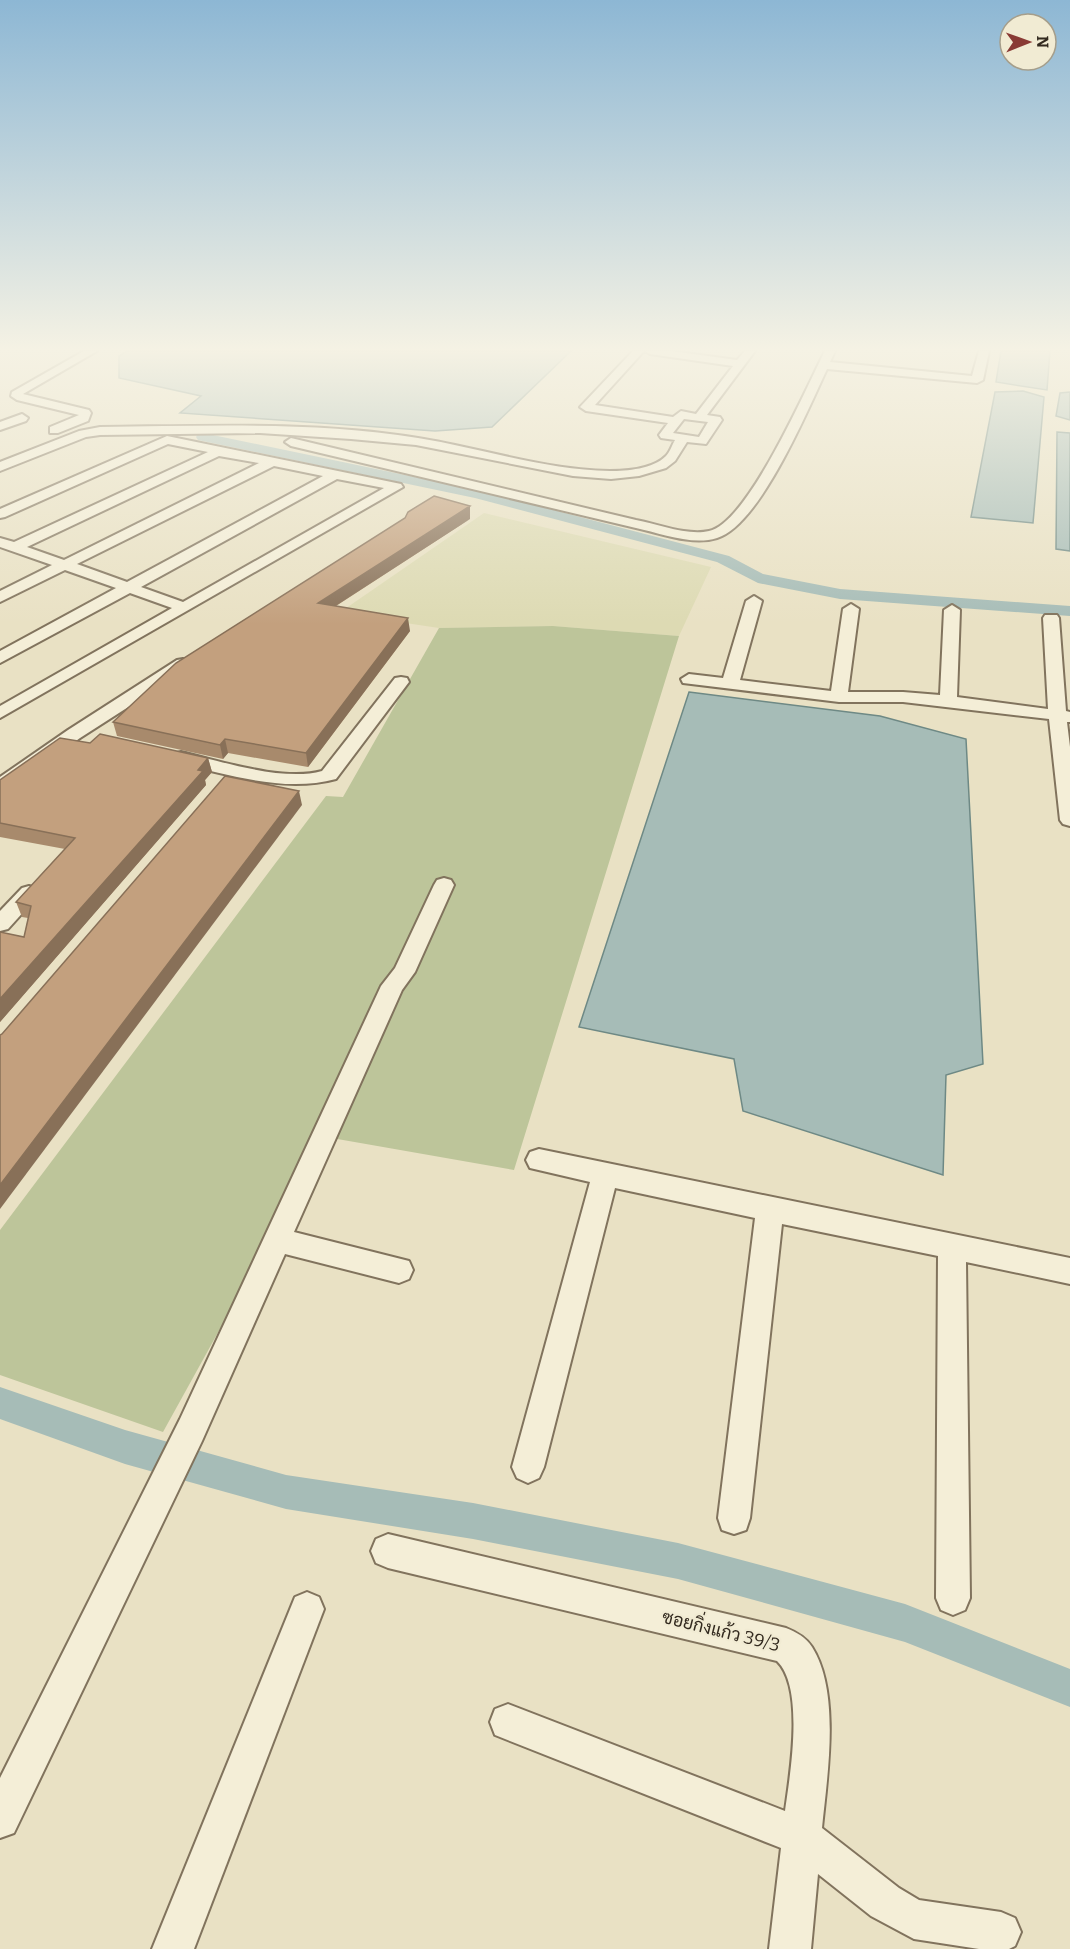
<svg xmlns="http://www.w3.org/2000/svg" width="1070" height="1949" viewBox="0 0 1070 1949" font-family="Bitter,Sarabun,serif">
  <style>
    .farmland { fill: #dddab3 }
    .green { fill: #bdc59a }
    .water { fill: #a6bcb7; stroke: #6e8985; stroke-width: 1.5 }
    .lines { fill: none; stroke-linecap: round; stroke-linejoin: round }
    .canal { fill: #a6bcb7; fill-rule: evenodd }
    .minor-casing { stroke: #81735d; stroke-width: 4 }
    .minor { fill: #f4eed7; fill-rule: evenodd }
    .wall { fill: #a88a6c }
    .shaded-wall { fill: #887058 }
    .building { fill: #c3a07e; stroke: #887058; stroke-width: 1.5 }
    .labels { text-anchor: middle; stroke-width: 4.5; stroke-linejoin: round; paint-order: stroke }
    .near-street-label { font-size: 18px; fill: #332a1f; stroke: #f1ebd3 }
  </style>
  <rect width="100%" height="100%" fill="#e9e1c4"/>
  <polygon class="farmland" points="484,513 711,567 679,636 553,626 439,628 339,613"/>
  <polygon class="green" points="553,626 679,636 514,1170 326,1137 163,1432 0,1375 0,1230 326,796 343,797 439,628"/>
  <g class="water">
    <polygon points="127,351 571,351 492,427 435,431 180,413 201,396 119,378 119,356"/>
    <polygon points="1001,351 1050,351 1047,390 996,382"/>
    <polygon points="1023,391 1044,397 1033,523 971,517 995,392"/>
    <polygon points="1070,392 1070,420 1056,416 1060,393"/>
    <polygon points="1057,432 1070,433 1070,551 1056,549"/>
    <polygon points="689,692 880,716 966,739 983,1064 946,1075 943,1175 743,1111 734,1059 579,1027"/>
  </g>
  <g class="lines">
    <g class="canal">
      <polygon points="203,433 477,490 729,556 763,574 840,589 1070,606 1070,616 840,599 758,583 717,562 475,498 198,440 196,437 198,434"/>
      <polygon points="0,1387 125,1430 286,1475 473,1503 678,1543 905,1604 1070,1669 1070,1707 905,1642 678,1579 473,1539 286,1509 125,1464 0,1419"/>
    </g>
    <g class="minor-casing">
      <g id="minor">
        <polygon points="84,351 97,351 23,394 89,410 91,413 88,421 58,433 50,433 50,427 79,415 17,400 11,396 12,392"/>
        <path d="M633 351H644L595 405 673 417 681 411 696 414 733 366 650 354 645 351H671L737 360 745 351H755L707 415 720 417 722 420 706 444 687 442 675 461 666 468 639 476 611 479 573 476 416 445 351 439 260 433 100 435 86 437 0 471V462L79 431 100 427C204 426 315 421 418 438 481 448 545 470 610 471 627 471 653 469 666 456 670 452 672 445 675 440L661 438 659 435 668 423 586 411 580 407ZM684 419 708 422 699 437 673 433Z"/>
        <path d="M825 351H835L830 362 972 376 979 351H989L983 380 977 383 827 369C808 409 760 525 717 538 692 546 660 533 636 528L291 446 285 442 291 438 636 520C658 524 687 536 709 531 748 523 806 388 825 351Z"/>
        <polygon points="22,414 28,418 26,421 0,430 0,422"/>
        <path d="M167 436 401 484 403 487 0 718V706L172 608 130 593 0 663V651L116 588 65 570 0 602V591L52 565 0 547V538L14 542 208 452 168 444 5 517 0 518V509ZM219 456 259 463 64 560 27 547ZM274 466 323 476 127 582 77 564ZM337 479 384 488 183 602 141 587Z"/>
        <polygon points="754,596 762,601 740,680 831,691 843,609 851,604 859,609 848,692 903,692 940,695 944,610 952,605 960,610 957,697 1048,709 1043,618 1045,615 1057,615 1059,618 1066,711 1070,712 1070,722 1067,722 1070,747 1070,826 1063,824 1060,820 1049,719 903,702 839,702 683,683 681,679 689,674 723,678 746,601"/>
        <polygon points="183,659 191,664 189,668 80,738 7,790 0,792 0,777 68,730 177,660"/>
        <path d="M401 677 407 678 409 682 336 779C285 793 231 775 181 764L174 762 172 758 174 754 181 752C221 761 283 782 322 771L395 678Z"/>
        <polygon points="444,878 451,880 454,885 415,972 402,990 294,1232 409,1261 413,1270 409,1279 399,1283 285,1254 202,1441 14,1833 0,1838 0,1778 180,1419 381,986 395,968 434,885 437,880"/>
        <polygon points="29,886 36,888 39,893 36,898 8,929 0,931 0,911 22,888"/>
        <polygon points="539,1149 1070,1258 1070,1284 966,1262 970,1598 965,1610 953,1615 941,1610 936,1598 938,1256 782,1224 750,1518 746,1530 734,1534 722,1530 718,1518 755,1218 615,1188 544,1467 539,1478 528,1483 517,1478 512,1467 590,1182 530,1168 526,1160 530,1152"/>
        <path d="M388 1534 786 1628C796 1632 806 1637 812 1647 841 1693 827 1777 822 1828L899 1888 919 1900 1001 1912 1015 1918 1021 1932 1015 1946 1009 1949H979L914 1939 871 1916 818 1874 811 1949H769L781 1848 495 1735 490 1722 495 1709 508 1704 785 1811C790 1775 805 1688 777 1661L388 1568 376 1563 371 1551 376 1539Z"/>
        <polygon points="307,1592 319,1597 324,1609 194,1949 152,1949 295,1597"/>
      </g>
    </g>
    <use href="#minor" class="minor"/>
  </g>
  <g class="wall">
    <polygon points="470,519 336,606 410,631 308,767 228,753 223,759 117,736 113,722"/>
    <polygon points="90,743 208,758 212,772 205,780 206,785 0,1022 0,932 24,937 28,918 22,917 16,902 65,849 0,837 0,780"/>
  </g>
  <g class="shaded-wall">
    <polygon points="470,506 470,519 320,616 318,603"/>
    <polygon points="408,618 410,631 308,767 306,753"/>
    <polygon points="225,739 228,753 223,759 220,745"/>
    <polygon points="208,758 212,772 205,780 206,785 0,1022 0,999"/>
    <polygon points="299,791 302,805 0,1209 0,1185"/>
  </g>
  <g class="building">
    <polygon points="434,496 470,506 318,603 408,618 306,753 225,739 220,745 113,722 176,663 405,518 408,512"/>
    <polygon points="100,734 208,758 198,770 203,771 0,999 0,932 24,937 31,906 16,902 75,838 0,823 0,780 60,738 90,743"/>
    <polygon points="225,776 299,791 0,1185 0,1035 2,1034"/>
  </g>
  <linearGradient id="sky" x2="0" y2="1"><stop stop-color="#8db7d4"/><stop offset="0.56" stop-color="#f5f2e4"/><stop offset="1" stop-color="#f5f2e4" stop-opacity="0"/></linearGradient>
  <rect width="1070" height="624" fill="url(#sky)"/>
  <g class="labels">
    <g class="near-street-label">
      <text transform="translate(721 1631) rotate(14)" y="6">ซอยกิ่งแก้ว 39/3</text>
    </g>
  </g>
  <g transform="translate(1028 42) rotate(89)"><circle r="28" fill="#f1ebd3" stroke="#a59e8b" stroke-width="1.5"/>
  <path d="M0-4.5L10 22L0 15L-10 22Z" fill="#893a34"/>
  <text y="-9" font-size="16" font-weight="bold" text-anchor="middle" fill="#332a1f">N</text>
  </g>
</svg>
